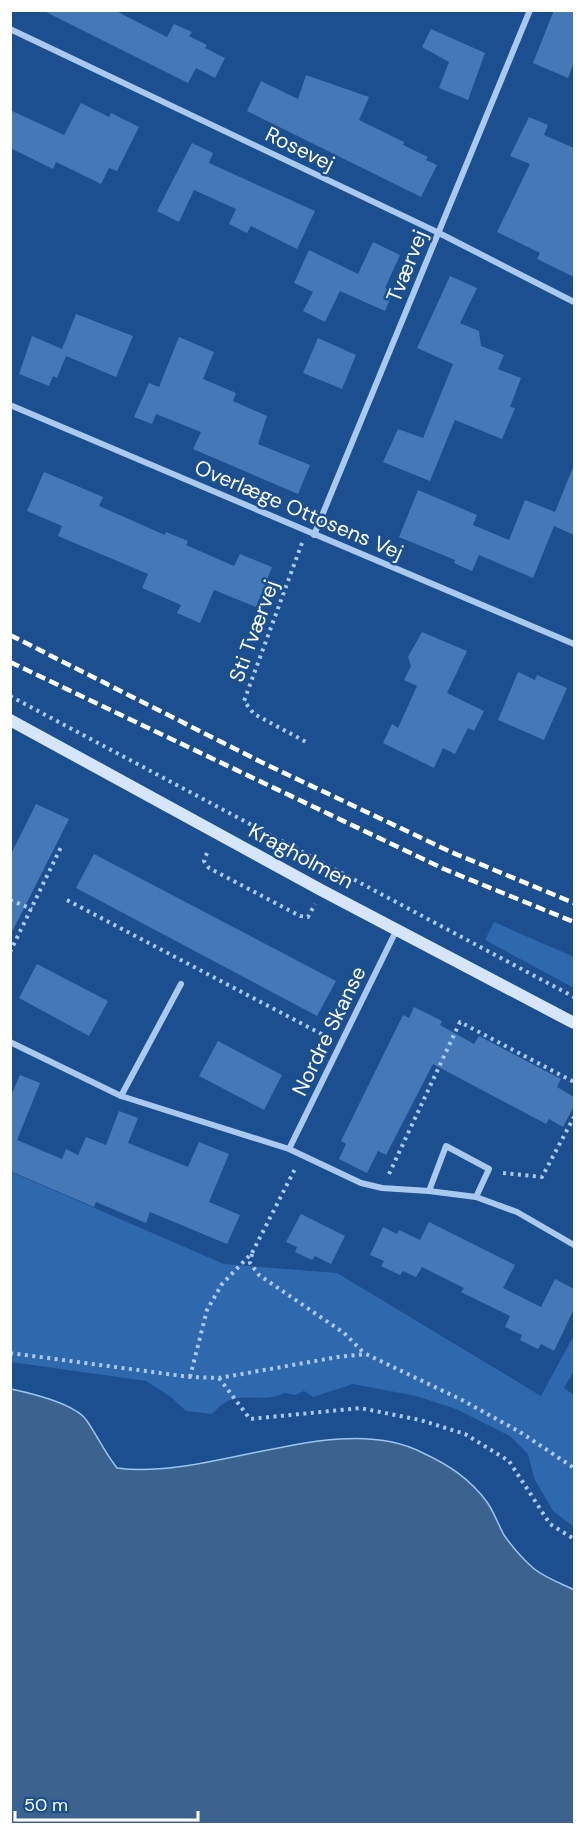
<svg xmlns="http://www.w3.org/2000/svg" width="585" height="1835" viewBox="0 0 585 1835" font-family="'DM Sans',sans-serif">
  <style>
    .green { fill: #2e69ad }
    .water { fill: #3c6290; stroke: #9cc4f0; stroke-width: 1.5 }
    .building { fill: #4478b7 }
    .lines { fill: none; stroke-linecap: round; stroke-linejoin: round }
    .path { stroke: #a9c9ee; stroke-width: 4; stroke-dasharray: 3 4.5; stroke-linecap: butt }
    .street { stroke: #a9c9ee; stroke-width: 6 }
    .secondary { stroke: #d6e6fa; stroke-width: 12 }
    .rail { stroke: #fff; stroke-width: 4.5; stroke-dasharray: 10 4.5; stroke-linecap: butt }
    .labels { text-anchor: middle; stroke-width: 5; stroke-linejoin: round; paint-order: stroke }
    .street-label { font-size: 21px; fill: #fff; stroke: #1b4f8f }
  </style>
  <rect width="100%" height="100%" fill="#1b4f8f"/>
  <g class="green">
    <polygon points="494,922 574,957 574,988 485,940"/>
    <path d="M11 1172 224 1264 337 1273 541 1396 574 1335V1371L564 1388 574 1395V1527L553 1511 534 1478 528 1454 510 1436 456 1409 416 1396 353 1384 313 1397 304 1391 295 1395 285 1393C257 1406 236 1385 212 1414L186 1411 171 1397 146 1381 11 1362Z"/>
  </g>
  <path class="water" d="M11 1389C30 1393 76 1404 87 1421 98 1437 105 1453 117 1468 209 1481 338 1409 423 1453 449 1465 470 1479 487 1502 494 1512 498 1524 504 1535 511 1545 521 1557 531 1566 542 1577 561 1583 574 1590V1824H11Z"/>
  <g class="building">
    <polygon points="42,10 114,10 167,37 174,24 192,32 189,36 207,45 205,48 225,58 215,78 196,68 188,83"/>
    <polygon points="554,10 574,10 574,62 568,78 533,63"/>
    <polygon points="431,29 485,53 468,100 439,88 449,62 422,47"/>
    <polygon points="306,75 369,97 359,120 404,142 403,145 428,157 426,160 437,165 421,197 247,111 261,81 298,99"/>
    <polygon points="81,103 109,117 111,113 139,127 117,171 109,168 101,184 56,162 53,169 10,148 10,110 64,135"/>
    <polygon points="529,117 548,125 544,135 574,148 574,277 537,259 540,253 497,232 530,164 510,156"/>
    <polygon points="192,143 213,153 209,163 315,211 297,249 251,226 247,233 229,224 236,209 194,190 179,222 157,211"/>
    <polygon points="373,242 400,255 385,288 393,292 385,311 340,291 325,322 303,311 313,292 294,283 309,250 358,274"/>
    <polygon points="450,276 477,288 460,323 479,331 481,346 504,355 498,369 521,378 510,407 515,408 502,439 455,420 430,481 383,462 398,429 423,438 453,364 417,348"/>
    <polygon points="76,314 133,336 116,377 66,356 57,378 53,376 49,386 19,374 32,336 62,349"/>
    <polygon points="179,337 214,352 203,379 236,393 233,401 267,416 258,444 310,465 298,494 193,449 201,432 156,414 152,424 134,417 149,383 159,387"/>
    <polygon points="318,338 356,355 342,389 303,373"/>
    <polygon points="574,465 574,535 554,526 533,578 479,555 472,571 454,563 455,560 399,537 418,490 477,515 473,525 509,540 525,500 555,512"/>
    <polygon points="44,472 103,497 99,506 165,535 166,532 188,541 186,545 234,566 240,554 272,567 256,607 214,590 200,623 177,613 181,605 142,588 148,574 58,536 62,526 27,511"/>
    <polygon points="422,632 467,651 447,693 484,711 474,731 468,728 455,754 443,748 434,768 383,743 392,724 398,728 417,686 404,680 411,666 408,657"/>
    <polygon points="518,672 535,680 537,675 567,688 544,740 498,720"/>
    <polygon points="36,804 69,819 10,936 10,856"/>
    <polygon points="94,854 336,981 317,1016 76,888"/>
    <polygon points="37,964 108,1001 89,1036 19,998"/>
    <polygon points="414,1007 442,1021 440,1025 474,1044 479,1036 561,1079 557,1087 574,1097 574,1106 563,1127 549,1119 546,1124 433,1064 386,1155 378,1151 367,1173 339,1159 346,1144 341,1141 403,1015 409,1018"/>
    <polygon points="218,1041 282,1075 264,1110 199,1076"/>
    <polygon points="20,1075 40,1083 17,1140 62,1159 66,1149 78,1155 86,1137 106,1145 119,1111 138,1118 128,1143 188,1167 199,1142 229,1154 209,1202 240,1215 227,1244 150,1212 146,1223 96,1202 94,1207 10,1171 10,1098"/>
    <polygon points="301,1214 345,1236 331,1264 315,1256 312,1260 295,1252 297,1247 286,1242"/>
    <polygon points="429,1222 515,1265 503,1288 541,1307 555,1279 574,1289 574,1309 554,1351 541,1344 538,1349 520,1340 522,1335 505,1327 510,1316 461,1292 464,1288 422,1267 416,1277 403,1271 400,1275 381,1266 384,1261 370,1255 383,1227 397,1234 399,1230 420,1240"/>
  </g>
  <g class="lines">
    <g class="path">
      <polyline points="302,543 244,701 254,714 308,743"/>
      <polyline points="10,696 574,997"/>
      <polyline points="207,853 204,861 209,868 300,916 308,917 315,904"/>
      <polyline points="10,900 32,909"/>
      <polyline points="67,900 329,1038"/>
      <polyline points="10,952 62,845"/>
      <polyline points="503,1173 542,1177 574,1117"/>
      <polyline points="389,1174 460,1022 574,1082"/>
      <polyline points="252,1254 250,1263 259,1275 344,1333 365,1354"/>
      <polyline points="10,1353 190,1377 219,1378 338,1357 366,1354 462,1400 520,1432 574,1468"/>
      <polyline points="190,1377 207,1310 222,1284 252,1253 296,1167"/>
      <polyline points="219,1378 250,1419 360,1408 420,1420 465,1434 509,1461 550,1524 574,1539"/>
    </g>
    <g class="street">
      <polyline points="10,29 439,233 574,302"/>
      <polyline points="10,405 574,644"/>
      <polyline points="314,535 530,10"/>
      <polyline points="10,1042 121,1096 289,1149 361,1183 382,1188 429,1191 476,1197 517,1212 574,1245"/>
      <polyline points="121,1096 181,984"/>
      <polyline points="289,1149 397,929"/>
      <polyline points="429,1191 446,1146 489,1169 476,1197"/>
    </g>
    <polyline class="secondary" points="10,720 321,890 574,1023"/>
    <g class="rail">
      <polyline points="10,635 261,762 451,852 574,903"/>
      <polyline points="10,662 444,869 574,922"/>
    </g>
  </g>
  <g class="labels">
    <g class="street-label">
      <text transform="translate(300 149) rotate(26)" y="7">Rosevej</text>
      <text transform="translate(407 266) rotate(-68)" y="7">Tværvej</text>
      <text transform="translate(299 510) rotate(23)" y="7">Overlæge Ottosens Vej</text>
      <text transform="translate(254 631) rotate(-70)" y="7">Sti Tværvej</text>
      <text transform="translate(301 856) rotate(28)" y="7">Kragholmen</text>
      <text transform="translate(329 1031) rotate(-64)" y="7">Nordre Skanse</text>
    </g>
  </g>
  <rect width="585" height="1835" fill="none" stroke="#ffffff" stroke-width="24"/>
  <path d="M15 1811v9h183v-9" fill="none" stroke="#ffffff" stroke-width="3"/>
  <text x="24" y="1811" font-size="18" fill="#ffffff" stroke="#1b4f8f" stroke-width="4.5" paint-order="stroke">50 m</text>
</svg>
